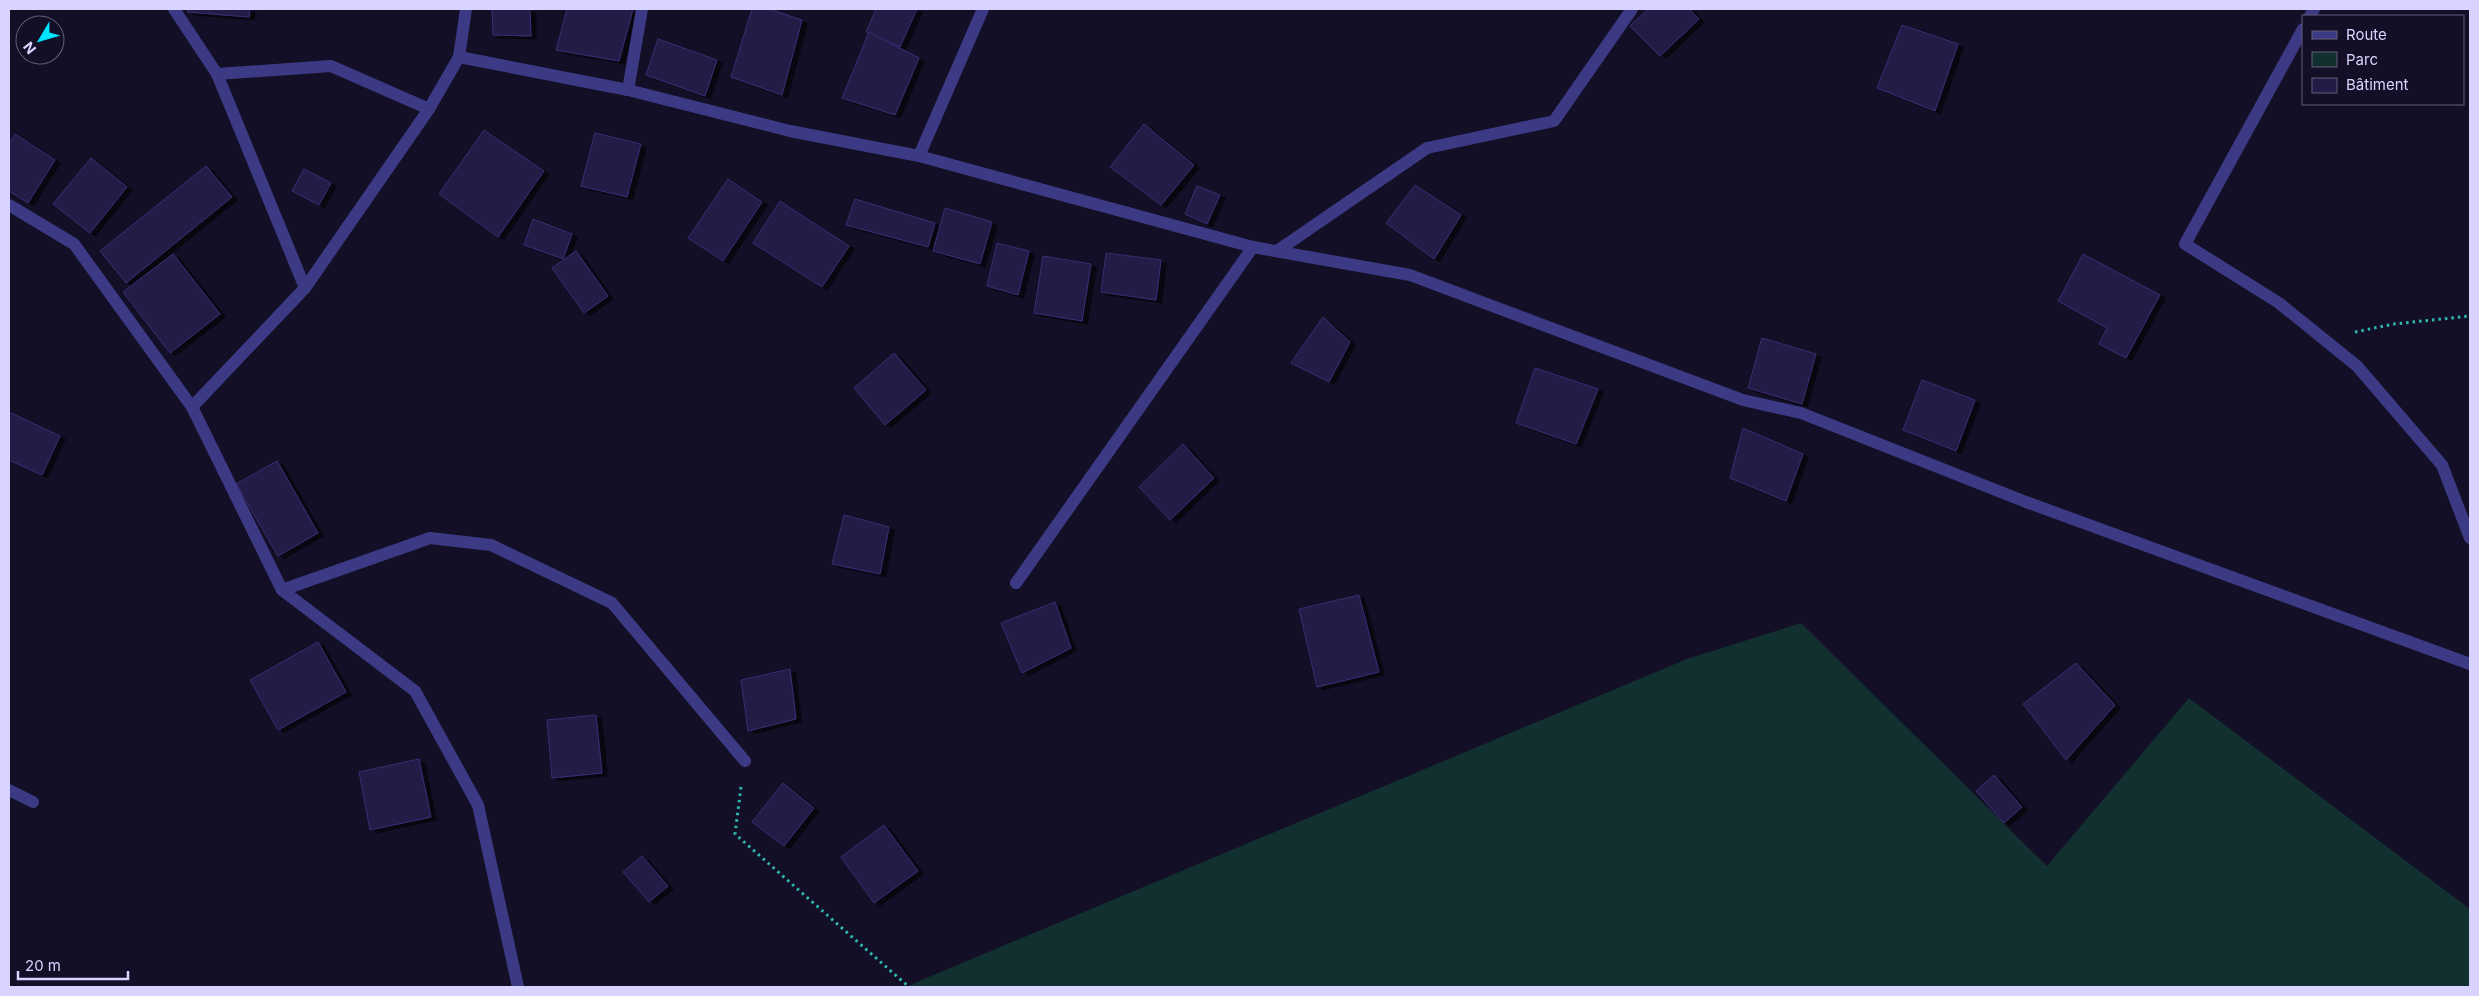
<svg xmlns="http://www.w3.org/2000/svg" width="2479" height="996" viewBox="0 0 2479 996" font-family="Inter,sans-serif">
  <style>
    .green { fill: #12302f }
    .building { fill: #241b47; stroke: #3b2d73; filter: url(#shadow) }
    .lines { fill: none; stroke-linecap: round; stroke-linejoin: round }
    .path { stroke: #2fb8b0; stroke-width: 3; stroke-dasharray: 2.5 4; stroke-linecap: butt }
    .minor { stroke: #3d3a85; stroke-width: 12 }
  </style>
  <defs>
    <filter id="shadow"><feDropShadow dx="5.5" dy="3" stdDeviation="0" flood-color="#0009"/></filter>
  </defs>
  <rect width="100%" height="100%" fill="#130f26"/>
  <polygon class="green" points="1801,623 2047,866 2189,698 2470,909 2470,987 905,987 1687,659"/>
  <g class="building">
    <polygon points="188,9 250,9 249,17 187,12"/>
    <polygon points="492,9 530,9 531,36 493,35"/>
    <polygon points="567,9 633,9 619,61 556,50"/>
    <polygon points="752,9 769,9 802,20 782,95 731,77"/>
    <polygon points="876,9 917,9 900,47 866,32"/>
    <polygon points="1648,9 1689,9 1699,19 1660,56 1630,26"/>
    <polygon points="1902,25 1958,44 1935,111 1877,88"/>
    <polygon points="869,32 919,58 895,115 842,98"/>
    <polygon points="658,39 717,60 705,96 646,75"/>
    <polygon points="1144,124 1194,165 1161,205 1110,167"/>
    <polygon points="484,130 544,171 498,237 439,194"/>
    <polygon points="595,133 641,144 627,197 581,186"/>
    <polygon points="15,134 55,160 28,203 9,191 9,144"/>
    <polygon points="91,158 127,187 90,233 53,204"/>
    <polygon points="206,166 232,197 126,283 100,251"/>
    <polygon points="304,169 331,183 319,205 292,191"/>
    <polygon points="728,179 762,202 723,261 688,238"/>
    <polygon points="1415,185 1461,215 1434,259 1386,223"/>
    <polygon points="1197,186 1220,195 1207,224 1185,214"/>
    <polygon points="855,199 935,223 928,247 846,225"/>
    <polygon points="780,201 849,246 822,287 753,243"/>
    <polygon points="945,208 992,222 980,264 933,251"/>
    <polygon points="533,219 572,234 563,259 524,245"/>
    <polygon points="997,243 1029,251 1018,295 987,286"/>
    <polygon points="576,251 608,296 584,313 552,268"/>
    <polygon points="1106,253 1161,260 1156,300 1101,292"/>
    <polygon points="173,254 220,314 170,353 123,292"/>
    <polygon points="2083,254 2160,295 2126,358 2099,344 2107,328 2058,301"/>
    <polygon points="1043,256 1091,264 1082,321 1034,313"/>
    <polygon points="1323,317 1350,342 1329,382 1291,363"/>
    <polygon points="1762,338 1816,354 1802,404 1748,388"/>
    <polygon points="894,353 926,390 885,425 854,388"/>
    <polygon points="1535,368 1598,389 1576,444 1516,423"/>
    <polygon points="1922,380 1975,400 1956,451 1903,430"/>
    <polygon points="9,412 60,436 42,475 9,460"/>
    <polygon points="1743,428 1803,454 1786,501 1730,478"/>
    <polygon points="1183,444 1214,478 1170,520 1139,487"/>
    <polygon points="277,461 318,533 278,556 236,484"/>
    <polygon points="844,515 889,527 880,574 832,564"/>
    <polygon points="1359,595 1379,672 1317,687 1299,609"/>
    <polygon points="1055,602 1071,648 1022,673 1001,623"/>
    <polygon points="318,642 346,692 278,730 250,680"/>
    <polygon points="2076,663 2115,705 2066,760 2023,704"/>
    <polygon points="790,669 796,719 748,731 741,680"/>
    <polygon points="596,715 602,773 552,778 547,720"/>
    <polygon points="419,759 431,817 370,830 359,772"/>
    <polygon points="1994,775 2022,807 2004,823 1976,791"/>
    <polygon points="783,783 814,808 784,846 752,822"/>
    <polygon points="884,825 918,871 874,903 841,857"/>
    <polygon points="642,856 668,886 649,902 623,872"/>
  </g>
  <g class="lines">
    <g class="path">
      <polyline points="2355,332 2394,324 2470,316"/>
      <polyline points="741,787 735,834 909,987"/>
    </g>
    <g class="minor">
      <polyline points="174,9 217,74 305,288"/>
      <polyline points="2310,16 2314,9"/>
      <polyline points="2303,29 2185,244 2279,303 2357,366 2442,465 2470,538"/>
      <polyline points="459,57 628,90 790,131 919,156 1253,247 1410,275 1743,400 1801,413 2026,502 2470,664"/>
      <polyline points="217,74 331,66 429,109"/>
      <polyline points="628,90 642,9"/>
      <polyline points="919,156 983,9"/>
      <polyline points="9,205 74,244 192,407 282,590 415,691 478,805 518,987"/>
      <polyline points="1277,251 1427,148 1554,121 1632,9"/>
      <polyline points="192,407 305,288 429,109 459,57 466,9"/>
      <polyline points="1016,583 1253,247"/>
      <polyline points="282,590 430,538 491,545 612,603 745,761"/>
      <polyline points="9,790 33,802"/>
    </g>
  </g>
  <rect width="2479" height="996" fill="none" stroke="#d9d4ff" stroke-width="20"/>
  <rect x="2302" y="15" width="162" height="90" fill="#130f26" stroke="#625e7d"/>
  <rect x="2312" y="31" width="25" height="8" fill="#3d3a85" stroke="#625e7d"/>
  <text x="2346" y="40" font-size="15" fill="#d9d4ff">Route</text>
  <rect x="2312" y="52" width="25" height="15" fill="#12302f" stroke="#625e7d"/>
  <text x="2346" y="65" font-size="15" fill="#d9d4ff">Parc</text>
  <rect x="2312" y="78" width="25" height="15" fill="#241b47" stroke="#625e7d"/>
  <text x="2346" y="90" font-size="15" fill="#d9d4ff">Bâtiment</text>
  <g transform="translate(40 40) rotate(232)"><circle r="24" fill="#130f26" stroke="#625e7d"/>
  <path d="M0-4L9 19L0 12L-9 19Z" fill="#00e5ff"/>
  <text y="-8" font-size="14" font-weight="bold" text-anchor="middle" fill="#d9d4ff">N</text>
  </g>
  <path d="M18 971v8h110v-8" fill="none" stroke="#d9d4ff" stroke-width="2.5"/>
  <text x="25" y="971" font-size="15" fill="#d9d4ff" stroke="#130f26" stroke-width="4" paint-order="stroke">20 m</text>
</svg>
